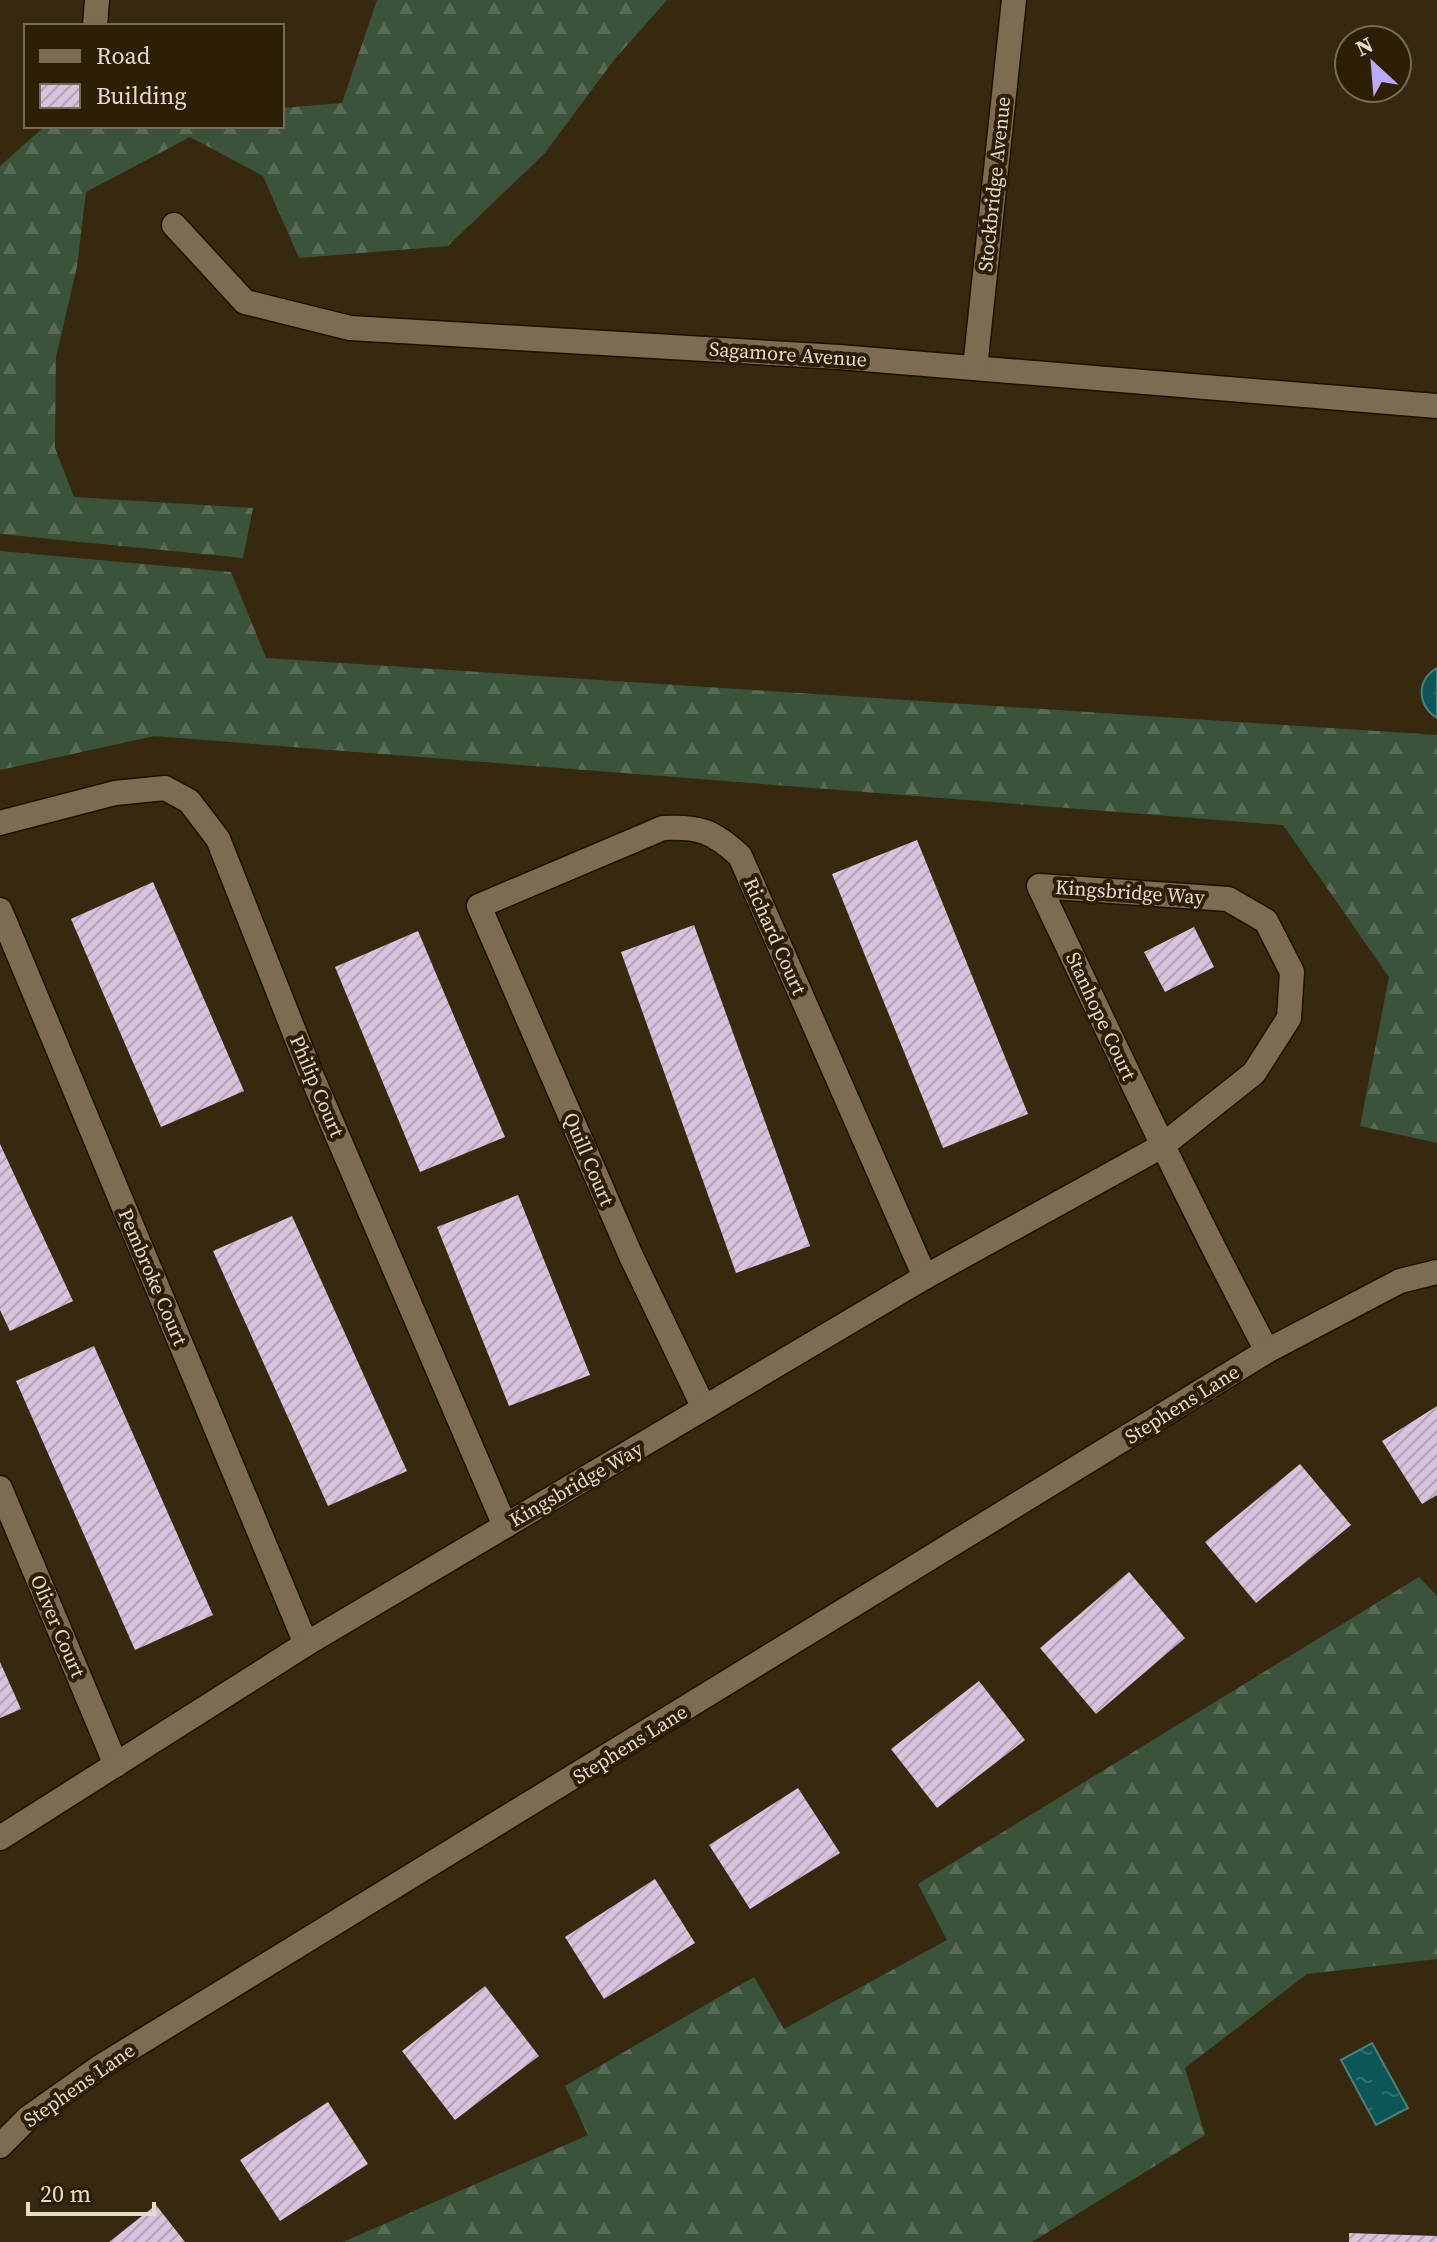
<svg xmlns="http://www.w3.org/2000/svg" width="1437" height="2242" viewBox="0 0 1437 2242" font-family="'Source Serif 4',serif">
  <style>
    .forest { fill: url(#forest-firs) }
    .water { fill: url(#water-ripples); stroke: #4e7e7a; stroke-width: 2 }
    .building { fill: url(#building-hatch) }
    .lines { fill: none; stroke-linecap: round; stroke-linejoin: round }
    .minor-casing { stroke: #1e1000; stroke-width: 27 }
    .minor { stroke: #7d6b52; stroke-width: 24 }
    .labels { text-anchor: middle; stroke-width: 8; stroke-linejoin: round; paint-order: stroke }
    .street-label { font-size: 20px; fill: #e5dbcd; stroke: #2d1e06 }
  </style>
  <defs>
    <pattern id="forest-firs" width="22" height="20" patternUnits="userSpaceOnUse" patternTransform="scale(2)"><rect width="22" height="20" fill="#3c533b"/><path d="M5 1l3.5 6h-7zM16 11l3.5 6h-7z" fill="#586b56"/></pattern>
    <pattern id="water-ripples" width="26" height="14" patternUnits="userSpaceOnUse" patternTransform="scale(2)"><rect width="26" height="14" fill="#0d5657"/><path d="M2 4q2-2 4 0t4 0M15 11q2-2 4 0t4 0" fill="none" stroke="#306e6e"/></pattern>
    <pattern id="building-hatch" width="6" height="6" patternUnits="userSpaceOnUse" patternTransform="scale(2)"><rect width="6" height="6" fill="#d8c2dd"/><path d="M-1 1l2-2M0 6l6-6M5 7l2-2" fill="none" stroke="#b3a2b5"/></pattern>
  </defs>
  <rect width="100%" height="100%" fill="#372810"/>
  <g class="forest">
    <polygon points="377,0 667,0 614,60 544,154 448,246 299,258 263,176 190,137 86,192 77,267 56,357 55,448 74,497 253,508 243,558 0,534 0,166 43,128 282,126 282,108 342,103"/>
    <polygon points="0,551 231,572 266,658 1437,735 1437,1143 1360,1126 1389,977 1283,825 154,736 0,770"/>
    <polygon points="1419,1577 1437,1596 1437,1959 1307,1974 1185,2068 1205,2135 1032,2242 343,2242 588,2135 565,2086 754,1977 784,2029 947,1940 918,1884"/>
  </g>
  <g class="water">
    <path d="M1437 668V718C1417 705 1416 680 1437 668Z"/>
    <polygon points="1372,2043 1408,2108 1376,2125 1341,2060"/>
  </g>
  <g class="building">
    <polygon points="917,840 1028,1114 943,1148 832,874"/>
    <polygon points="153,882 244,1091 161,1127 71,919"/>
    <polygon points="694,925 810,1246 736,1273 621,952"/>
    <polygon points="1194,927 1214,967 1165,992 1144,952"/>
    <polygon points="418,931 505,1137 420,1172 335,967"/>
    <polygon points="0,1144 73,1301 10,1331 0,1310"/>
    <polygon points="518,1195 590,1375 509,1406 437,1227"/>
    <polygon points="292,1216 407,1471 328,1506 213,1251"/>
    <polygon points="94,1346 213,1615 135,1650 16,1381"/>
    <polygon points="1437,1406 1437,1495 1422,1504 1382,1441"/>
    <polygon points="1300,1464 1351,1525 1256,1603 1205,1542"/>
    <polygon points="1129,1572 1185,1638 1096,1714 1040,1648"/>
    <polygon points="0,1662 21,1709 0,1718"/>
    <polygon points="979,1681 1025,1740 937,1808 891,1749"/>
    <polygon points="798,1788 840,1853 750,1909 709,1845"/>
    <polygon points="655,1879 695,1943 604,1999 565,1937"/>
    <polygon points="485,1986 539,2056 455,2120 402,2051"/>
    <polygon points="328,2102 368,2164 280,2221 240,2160"/>
    <polygon points="156,2205 185,2242 109,2242"/>
    <polygon points="1349,2233 1437,2236 1437,2242 1349,2242"/>
  </g>
  <g class="lines">
    <g class="minor-casing">
      <g id="minor">
        <polyline points="95,26 97,0"/>
        <polyline points="174,225 245,302 350,328 839,357 1437,406"/>
        <polyline points="975,368 1014,0"/>
        <polyline points="0,823 115,793 165,788 189,801 218,839 310,1072 505,1526"/>
        <polyline points="0,910 306,1644"/>
        <path d="M704 1408 631 1256 479 906 663 828C699 826 713 831 740 856L925 1277"/>
        <polyline points="0,1488 116,1765"/>
        <path d="M0 1838 306 1644 505 1526 925 1277 1162 1146 1254 1073 1289 1018 1292 972 1266 921 1228 899 1039 886C1113 1042 1186 1198 1267 1351"/>
        <polyline points="0,2146 28,2118 100,2067 1267,1351 1400,1281 1437,1272"/>
      </g>
    </g>
    <use href="#minor" class="minor"/>
  </g>
  <g class="labels">
    <g class="street-label">
      <text transform="translate(994 184) rotate(-84)" y="7">Stockbridge Avenue</text>
      <text transform="translate(788 354) rotate(4)" y="7">Sagamore Avenue</text>
      <text transform="translate(1130 892) rotate(4)" y="7">Kingsbridge Way</text>
      <text transform="translate(775 936) rotate(66)" y="7">Richard Court</text>
      <text transform="translate(1101 1016) rotate(65)" y="7">Stanhope Court</text>
      <text transform="translate(317 1086) rotate(67)" y="7">Philip Court</text>
      <text transform="translate(589 1159) rotate(67)" y="7">Quill Court</text>
      <text transform="translate(153 1277) rotate(67)" y="7">Pembroke Court</text>
      <text transform="translate(1182 1404) rotate(-32)" y="7">Stephens Lane</text>
      <text transform="translate(576 1484) rotate(-30)" y="7">Kingsbridge Way</text>
      <text transform="translate(58 1626) rotate(67)" y="7">Oliver Court</text>
      <text transform="translate(630 1744) rotate(-32)" y="7">Stephens Lane</text>
      <text transform="translate(79 2085) rotate(-35)" y="7">Stephens Lane</text>
    </g>
  </g>
  <rect x="24" y="24" width="260" height="104" fill="#2d1e06" stroke="#776a56" stroke-width="2"/>
  <rect x="40" y="50" width="40" height="12" fill="#7d6b52" stroke="#776a56" stroke-width="2"/>
  <text x="96" y="64" font-size="24" fill="#e5dbcd">Road</text>
  <rect x="40" y="84" width="40" height="24" fill="url(#building-hatch)" stroke="#776a56" stroke-width="2"/>
  <text x="96" y="104" font-size="24" fill="#e5dbcd">Building</text>
  <g transform="translate(1373 64) rotate(334)"><circle r="38" fill="#2d1e06" stroke="#776a56" stroke-width="2"/>
  <path d="M0-6L14 30L0 20L-14 30Z" fill="#bbaaf6"/>
  <text y="-12" font-size="22" font-weight="bold" text-anchor="middle" fill="#e5dbcd">N</text>
  </g>
  <path d="M28 2202v12h126v-12" fill="none" stroke="#e5dbcd" stroke-width="4"/>
  <text x="40" y="2202" font-size="24" fill="#e5dbcd" stroke="#2d1e06" stroke-width="6" paint-order="stroke">20 m</text>
</svg>
